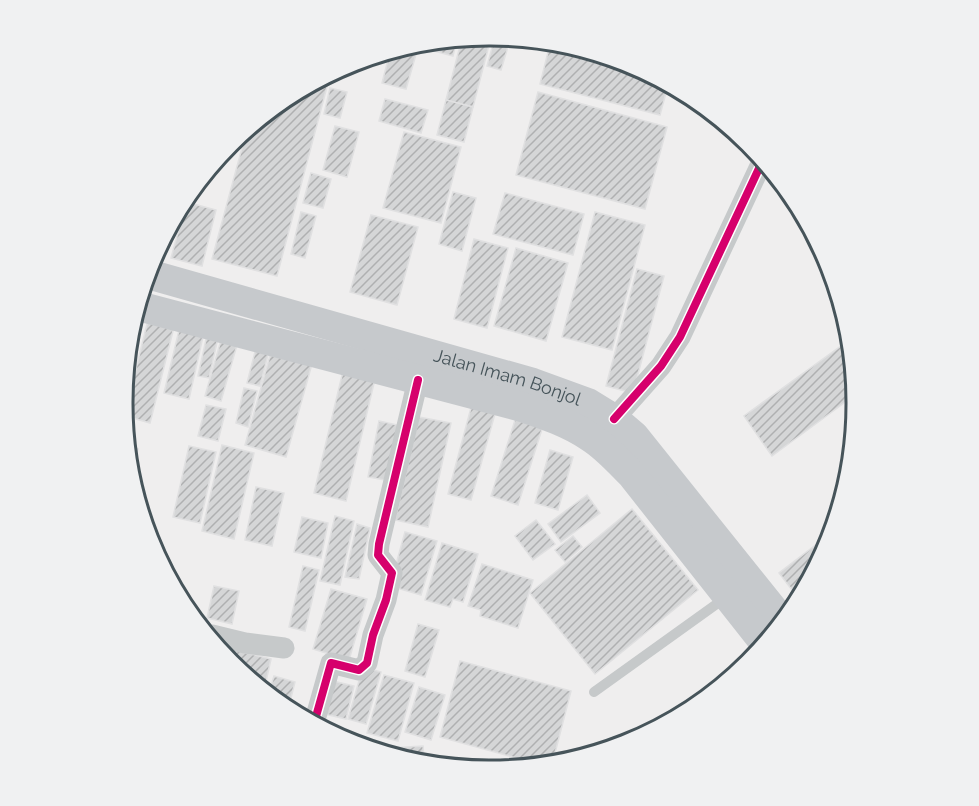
<svg xmlns="http://www.w3.org/2000/svg" width="979" height="806" viewBox="0 0 979 806" font-family="Raleway,sans-serif">
  <style>
    .building { fill: url(#building-hatch); stroke: #e0e0e1; stroke-width: 1.5 }
    .lines { fill: none; stroke-linecap: round; stroke-linejoin: round }
    .service { stroke: #c6c9ca; stroke-width: 10 }
    .minor { stroke: #c6c9ca; stroke-width: 21 }
    .secondary { stroke: #c6c9cc; stroke-width: 30 }
    .cycleway-casing { stroke: #fff; stroke-width: 11 }
    .cycleway { stroke: #d6006c; stroke-width: 8 }
    .labels { text-anchor: middle; stroke-width: 6; stroke-linejoin: round; paint-order: stroke }
    .street-label { font-size: 18px; fill: #46545a; stroke: #fff }
    .rim { fill: none; stroke: #46545a; stroke-width: 3 }
  </style>
  <defs>
    <pattern id="building-hatch" width="6" height="6" patternUnits="userSpaceOnUse" patternTransform="scale(1.5)"><rect width="6" height="6" fill="#d5d6d7"/><path d="M-1 1l2-2M0 6l6-6M5 7l2-2" fill="none" stroke="#afb0b1"/></pattern>
  </defs>
  <rect width="100%" height="100%" fill="#efeeee"/>
  <g class="building">
    <polygon points="495,37 510,40 501,70 487,66"/>
    <polygon points="470,40 489,45 473,107 446,100 461,42"/>
    <polygon points="456,43 453,56 434,51 435,47"/>
    <polygon points="549,48 630,64 667,89 660,115 540,84"/>
    <polygon points="417,51 406,89 382,83 389,56"/>
    <polygon points="323,81 328,83 277,276 212,259 246,133"/>
    <polygon points="330,88 347,92 340,118 324,114"/>
    <polygon points="538,92 667,127 645,209 516,175"/>
    <polygon points="385,99 428,110 421,133 379,121"/>
    <polygon points="446,100 473,107 464,142 437,135"/>
    <polygon points="335,126 359,132 347,177 323,170"/>
    <polygon points="404,132 461,147 441,223 383,208"/>
    <polygon points="311,173 331,179 323,208 303,203"/>
    <polygon points="453,192 476,198 462,251 439,244"/>
    <polygon points="505,193 584,214 573,255 493,234"/>
    <polygon points="190,203 216,210 202,266 171,258 183,214"/>
    <polygon points="301,212 316,216 305,258 291,254"/>
    <polygon points="595,212 645,225 612,350 562,337"/>
    <polygon points="371,215 418,227 397,305 350,292"/>
    <polygon points="474,239 508,248 487,328 454,319"/>
    <polygon points="516,248 568,263 546,341 494,326"/>
    <polygon points="637,269 664,276 633,393 606,386"/>
    <polygon points="148,320 174,327 150,423 125,416 125,413"/>
    <polygon points="180,326 204,332 189,399 164,393"/>
    <polygon points="207,335 218,338 209,378 198,376"/>
    <polygon points="221,340 237,345 221,401 205,396"/>
    <polygon points="845,343 855,395 772,456 744,416"/>
    <polygon points="256,348 269,351 260,386 247,383"/>
    <polygon points="271,352 312,364 286,457 245,445"/>
    <polygon points="343,371 375,379 346,501 314,493"/>
    <polygon points="244,388 257,391 248,427 236,423"/>
    <polygon points="472,404 496,410 471,500 448,494"/>
    <polygon points="206,405 226,409 218,441 198,436"/>
    <polygon points="419,417 451,423 428,527 395,520"/>
    <polygon points="516,417 543,426 518,505 491,496"/>
    <polygon points="379,421 402,426 390,481 368,477"/>
    <polygon points="222,445 254,453 234,539 202,531"/>
    <polygon points="189,446 216,452 200,523 173,517"/>
    <polygon points="131,447 138,449 134,462"/>
    <polygon points="550,450 573,457 558,510 535,503"/>
    <polygon points="256,487 284,493 272,546 245,540"/>
    <polygon points="587,495 600,513 561,542 548,524"/>
    <polygon points="632,509 698,590 595,674 530,593"/>
    <polygon points="335,516 354,521 340,585 320,581"/>
    <polygon points="302,517 328,523 321,558 294,552"/>
    <polygon points="536,520 555,544 533,560 515,536"/>
    <polygon points="357,524 370,528 359,579 345,577"/>
    <polygon points="405,532 437,541 421,595 390,586"/>
    <polygon points="830,534 828,544 795,594 779,573"/>
    <polygon points="573,536 582,547 565,562 555,550"/>
    <polygon points="442,543 478,554 463,602 453,599 450,607 425,600"/>
    <polygon points="482,564 533,580 518,628 480,616 481,610 468,606"/>
    <polygon points="303,566 319,570 305,631 289,627"/>
    <polygon points="214,586 239,591 232,624 207,618"/>
    <polygon points="331,589 367,599 349,660 313,649"/>
    <polygon points="418,624 439,630 425,677 405,671"/>
    <polygon points="220,647 230,649 228,659"/>
    <polygon points="234,650 271,659 265,686 231,663"/>
    <polygon points="460,661 571,691 554,757 531,762 440,737"/>
    <polygon points="363,667 381,672 366,724 348,719"/>
    <polygon points="384,675 414,683 398,741 367,733"/>
    <polygon points="274,676 295,682 290,702 270,689"/>
    <polygon points="329,680 354,686 346,719 320,713"/>
    <polygon points="419,687 445,695 431,740 405,732"/>
    <polygon points="362,738 363,745 346,740"/>
    <polygon points="423,746 424,757 390,750 390,748"/>
  </g>
  <g class="lines">
    <polyline class="service" points="594,692 725,598"/>
    <g class="minor">
      <polyline points="614,419 661,366 680,337 762,162"/>
      <polyline points="212,635 245,643 284,648"/>
      <polyline points="315,720 331,663 359,670 367,663 373,635 386,600 392,573 378,555 379,544 418,380"/>
    </g>
    <g class="secondary">
      <path id="s1" d="M148 274 533 383 588 403 614 419 634 436 779 617"/>
      <path d="M142 307 522 407C546 415 569 423 590 437 606 447 619 462 632 475L763 641"/>
    </g>
    <g class="cycleway-casing">
      <g id="cycleway">
        <polyline points="614,419 661,366 680,337 762,162"/>
        <polyline points="315,720 331,663 359,670 367,663 373,635 386,600 392,573 378,555 379,544 418,380"/>
      </g>
    </g>
    <use href="#cycleway" class="cycleway"/>
  </g>
  <g class="labels">
    <g class="street-label">
      <text dy="6" stroke="none"><textPath href="#s1" startOffset="374">Jalan Imam Bonjol</textPath></text>
    </g>
  </g>
  <path d="M0 0H979V806H0ZM489 46H490A356 356 0 0 1 846 402V404A356 356 0 0 1 490 760H489A356 356 0 0 1 133 404V402A356 356 0 0 1 489 46Z" fill="#f0f1f2" fill-rule="evenodd"/>
  <path class="rim" d="M489 46H490A356 356 0 0 1 846 402V404A356 356 0 0 1 490 760H489A356 356 0 0 1 133 404V402A356 356 0 0 1 489 46Z"/>
</svg>
